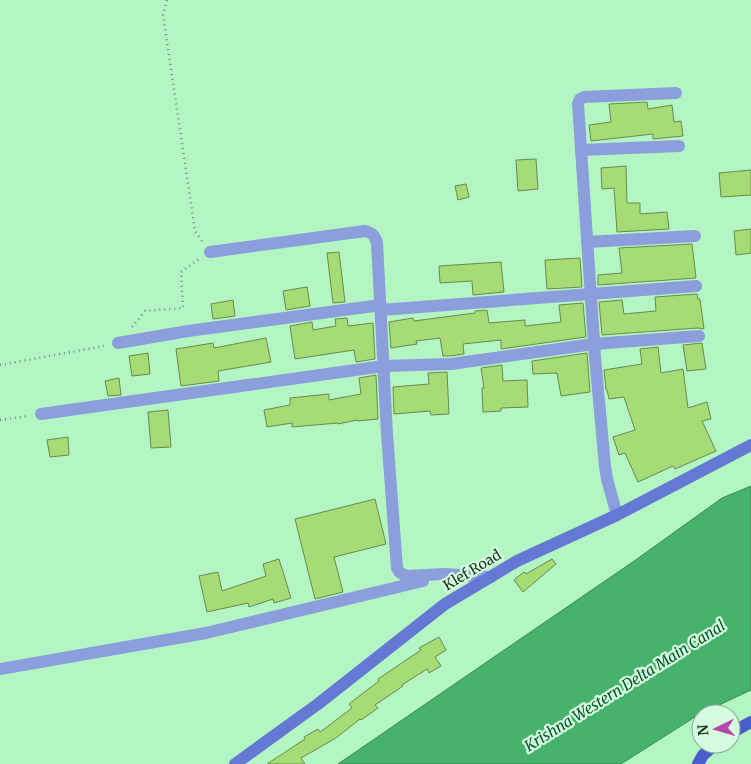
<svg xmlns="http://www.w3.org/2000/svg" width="751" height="764" viewBox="0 0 751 764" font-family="Merriweather,serif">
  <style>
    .water { fill: #47b26b; stroke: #398c55 }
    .building { fill: #a6dc76; stroke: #6a8a4d }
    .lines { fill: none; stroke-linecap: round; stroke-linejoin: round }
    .path { stroke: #689574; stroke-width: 2.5; stroke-dasharray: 1 4; stroke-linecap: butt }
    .minor { stroke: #8c9edb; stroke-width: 12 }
    .secondary { stroke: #6479d3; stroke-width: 12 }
    .primary { stroke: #495dcc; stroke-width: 12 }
    .labels { text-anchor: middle; stroke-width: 4.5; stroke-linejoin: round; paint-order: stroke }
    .street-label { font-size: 14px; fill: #193321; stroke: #d5fcde }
    .water-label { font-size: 15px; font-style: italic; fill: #005527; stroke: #d5fcde }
  </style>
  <rect width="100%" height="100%" fill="#b4f5c4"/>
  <polygon class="water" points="751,486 751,690 698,715 621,764 338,764 637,559 722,498"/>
  <g class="building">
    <polygon points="647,102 648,109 672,105 674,122 681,121 683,136 653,139 653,134 591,141 589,125 611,122 609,104"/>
    <polygon points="536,159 538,189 518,191 516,160"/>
    <polygon points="626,166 627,203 640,203 640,214 667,212 669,229 617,232 614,188 602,189 601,168"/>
    <polygon points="751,170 751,195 721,197 719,173"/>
    <polygon points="466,184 469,197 458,200 455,186"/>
    <polygon points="751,229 751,253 736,255 734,231"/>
    <polygon points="692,244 696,278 598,285 598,275 622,273 619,248"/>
    <polygon points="339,252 345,302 333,303 327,253"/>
    <polygon points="580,258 582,287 547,289 545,260"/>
    <polygon points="501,262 504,292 473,295 472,281 440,283 439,266"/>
    <polygon points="307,287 310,306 286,310 283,291"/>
    <polygon points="697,294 698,299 700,299 704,329 698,328 602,335 599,302 622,300 624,314 656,311 655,297"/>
    <polygon points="233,300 235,316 213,319 211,304"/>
    <polygon points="583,303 586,337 501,349 501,340 463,344 464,354 450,356 443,356 440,338 416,341 417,344 391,348 389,322 413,318 414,321 475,313 475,311 487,310 489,323 525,320 525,326 561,322 559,305"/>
    <polygon points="347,318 348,326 373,323 375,359 356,362 354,350 295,359 290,326 312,322 313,330 336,326 335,319"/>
    <polygon points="266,338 271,362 218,371 219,381 181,386 176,349 213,343 214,348"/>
    <polygon points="702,343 706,369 687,371 683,345"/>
    <polygon points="658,347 661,373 683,369 688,408 707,402 711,419 702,421 716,451 675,469 673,466 638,482 625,453 619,455 613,437 635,430 624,397 609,399 607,390 606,390 604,370 642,364 640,349"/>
    <polygon points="148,353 150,374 132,376 129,356"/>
    <polygon points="587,353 590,392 561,396 557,373 533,374 532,361"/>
    <polygon points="502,365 503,381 527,380 528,407 501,408 501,411 483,412 482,388 484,388 481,368"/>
    <polygon points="447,372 449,414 431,415 430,411 394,414 393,387 429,384 428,373"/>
    <polygon points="376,375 378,419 357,421 357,420 338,424 338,423 292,427 292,423 267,427 264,410 290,405 290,398 329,394 329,400 361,394 359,378"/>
    <polygon points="119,378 121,395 108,396 105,381"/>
    <polygon points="168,410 171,447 151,448 148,412"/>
    <polygon points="68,437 69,455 50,457 47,440"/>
    <polygon points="375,499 386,544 334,557 343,592 315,599 295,519"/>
    <polygon points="279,559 291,598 274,603 273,599 249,607 248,603 207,612 199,576 218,572 222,591 266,576 263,564"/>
    <polygon points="552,559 556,564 523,592 514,580 524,572 526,574"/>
    <polygon points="439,637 446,650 435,657 441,666 429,673 427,669 402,685 403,686 375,705 378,708 361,720 360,719 336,738 301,758 305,764 267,764 305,739 304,737 318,729 320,732 352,708 349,704 379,681 378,679 421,650 419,648"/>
  </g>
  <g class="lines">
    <g class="path">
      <polyline points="167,0 163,15 195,231 202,241"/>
      <polyline points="132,327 145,311 183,308 181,272 199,259"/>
      <polyline points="0,365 104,346"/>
      <polyline points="0,420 28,416"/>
    </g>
    <g class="minor">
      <polyline points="581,150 679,146"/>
      <polyline points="587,242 695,236"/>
      <path d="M210 252 365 231C373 233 375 236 377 243L387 434 397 568C399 573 402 575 408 576L443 574 491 577"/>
      <polyline points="381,310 696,286"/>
      <polyline points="118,343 188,331 381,305"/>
      <polyline points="41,414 384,366 451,364 594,344 699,336"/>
      <polyline points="617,515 607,479 605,466 595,357 578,104 580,99 584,97 676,93"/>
      <polyline points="0,669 206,633 423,581"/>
    </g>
    <polyline class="secondary" points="235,764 318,704 445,604 517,561 617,515 751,445"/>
    <g class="primary">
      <polyline points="731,733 751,722"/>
      <polyline points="698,764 703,755 716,744"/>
    </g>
  </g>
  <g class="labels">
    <g class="street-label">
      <text transform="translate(472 570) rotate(-31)" y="5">Klef Road</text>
    </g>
    <g class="water-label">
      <text transform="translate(625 686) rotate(-32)" y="5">Krishna Western Delta Main Canal</text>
    </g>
  </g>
  <g transform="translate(716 729) rotate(265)"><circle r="24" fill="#d5fcde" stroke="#8aac92"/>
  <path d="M0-4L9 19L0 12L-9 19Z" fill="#b549aa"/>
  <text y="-8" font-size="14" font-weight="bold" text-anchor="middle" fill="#193321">N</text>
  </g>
</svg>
